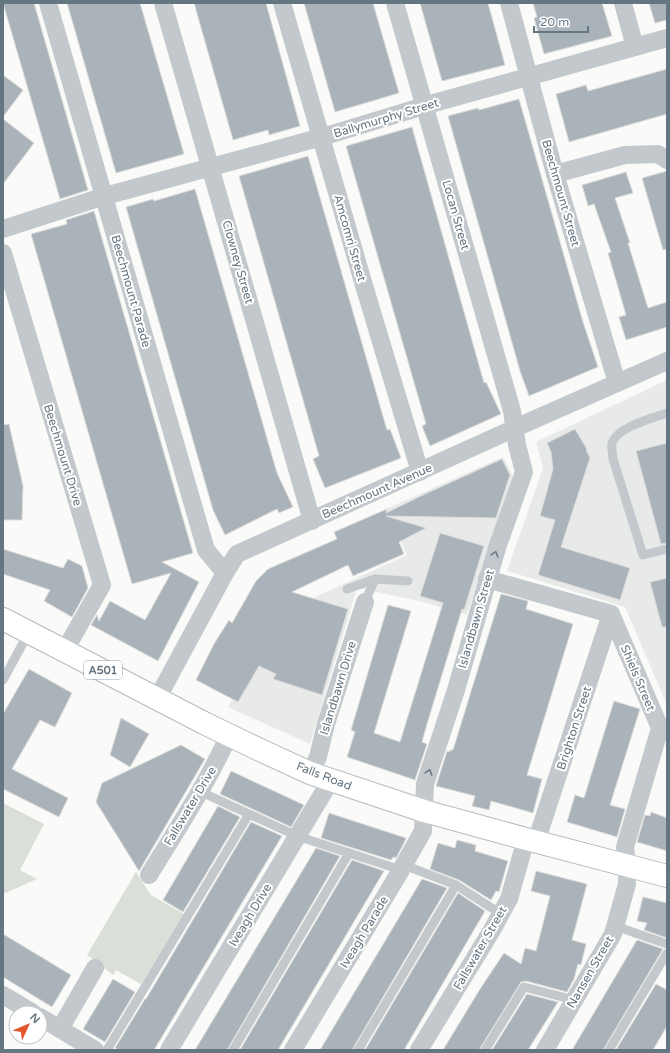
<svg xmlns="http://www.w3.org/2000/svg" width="670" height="1053" viewBox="0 0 670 1053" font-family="'Varela Round',sans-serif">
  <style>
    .built { fill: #e8e9e9 }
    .green { fill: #dadfd7 }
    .building { fill: #aab3b9; stroke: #dcdcda }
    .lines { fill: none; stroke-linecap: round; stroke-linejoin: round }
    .primary-casing { stroke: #b5babe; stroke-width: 24 }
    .service { stroke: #c3c8cc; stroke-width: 9 }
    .minor { stroke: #c3c8cc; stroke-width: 18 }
    .primary { stroke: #fff; stroke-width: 22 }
    .oneway { stroke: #6a7a87 }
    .labels { text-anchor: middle; stroke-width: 4; stroke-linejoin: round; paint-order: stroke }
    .shield { fill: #fff; stroke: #939fa8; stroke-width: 1 }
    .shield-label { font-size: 11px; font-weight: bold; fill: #657683 }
    .street-label { font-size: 12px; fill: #657683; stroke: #fff }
  </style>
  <rect width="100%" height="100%" fill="#fafaf8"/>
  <g class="built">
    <polygon points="667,380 667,705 625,607 507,571 543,468 536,442"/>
    <polygon points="503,457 514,478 467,615 419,601 357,588 310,744 228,707 278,614 407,555 386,509"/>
  </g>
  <g class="green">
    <polygon points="3,803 44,824 20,870 37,879 3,894"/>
    <polygon points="136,872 151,895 184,914 141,984 116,970 113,975 87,955"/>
  </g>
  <g class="building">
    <polygon points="3,3 34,3 88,190 60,199"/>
    <polygon points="67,3 140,3 184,154 116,173"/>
    <polygon points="194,3 266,3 300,126 269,135 268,130 233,140"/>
    <polygon points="304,3 373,3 399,93 335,112"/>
    <polygon points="420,3 488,3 505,65 442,81"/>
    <polygon points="533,3 602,3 612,36 544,54 534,18 537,17"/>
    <polygon points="649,3 667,3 667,20 655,23"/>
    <polygon points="667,69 667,114 569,142 556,94 586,85 588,91"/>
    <polygon points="3,75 23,90 3,117"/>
    <polygon points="519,99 583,322 598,367 529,396 520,371 448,116 478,108 479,110"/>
    <polygon points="3,119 34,143 3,184"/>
    <polygon points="412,127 484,383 486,382 501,414 430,446 422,426 426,424 346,146"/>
    <polygon points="308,156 387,430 390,429 401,458 325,488 313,459 319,456 239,176"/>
    <polygon points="667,171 667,249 663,250 642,178"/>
    <polygon points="626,172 633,193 615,198 630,243 628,243 648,308 667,302 667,327 626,340 619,317 626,315 608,253 611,252 594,204 588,206 582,185"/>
    <polygon points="195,189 277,473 293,507 279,513 277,509 225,535 213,510 126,207 153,199 154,201"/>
    <polygon points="94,211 193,553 162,562 199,582 158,661 91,625 97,615 99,621 110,601 145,620 171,573 132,584 31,234 67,224 66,220"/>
    <polygon points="9,424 23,486 22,520 3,520 3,425"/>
    <polygon points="575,429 587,449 586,450 590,458 561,547 630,568 620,600 538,575 555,520 540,516 553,469 551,452 547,443"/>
    <polygon points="667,443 667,543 661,544 636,451"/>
    <polygon points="502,459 510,475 496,518 386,516 426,528 399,542 404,554 353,576 348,565 292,592 348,609 322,695 273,679 276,674 259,666 238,702 196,680 214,644 229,620 232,623 256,581 268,569 337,539 334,532 387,509 386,513 425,494"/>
    <polygon points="440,533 484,546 464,610 462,609 427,724 422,742 427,744 415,780 347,757 355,732 351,730 388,605 411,611 374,733 400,742 443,603 420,596"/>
    <polygon points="3,549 63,568 68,559 82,566 88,588 72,617 44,601 50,590 3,574"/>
    <polygon points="667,578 667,627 662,627 650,582"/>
    <polygon points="501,594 528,601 526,609 573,624 527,775 542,779 533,813 491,801 489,810 472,806 475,796 436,786 447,751 450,752 450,750 453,750"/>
    <polygon points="29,669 72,693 55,727 40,720 12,769 68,798 59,817 3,789 3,714"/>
    <polygon points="614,701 640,709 610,805 625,809 617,837 567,822 575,795 584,798"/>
    <polygon points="121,718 149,734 130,767 110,755"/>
    <polygon points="181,745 205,759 139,871 96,802 102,783"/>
    <polygon points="231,771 304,805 291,827 220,794"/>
    <polygon points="218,806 240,817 183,912 163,900"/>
    <polygon points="651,812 667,818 667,851 637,842 645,815 650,816"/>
    <polygon points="329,813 406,838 404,843 396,858 393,857 391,860 321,838"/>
    <polygon points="251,822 282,836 166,1030 154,1050 119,1050 115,1048 145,999 146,999"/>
    <polygon points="457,840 476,845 475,851 508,861 499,892 496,891 491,900 459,880 430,869 438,843 455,848"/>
    <polygon points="316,848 340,856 227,1050 195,1050"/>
    <polygon points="352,860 384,871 278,1050 240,1050"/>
    <polygon points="536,871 587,884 572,940 586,944 581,965 578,964 574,979 567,992 526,981 521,982 479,1050 443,1050 480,989 504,953 521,964 525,948 536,951 550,896 531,891"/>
    <polygon points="422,879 447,888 352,1050 320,1050"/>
    <polygon points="458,893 485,911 404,1050 365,1050"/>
    <polygon points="643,897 667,903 667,938 644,930 647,923 637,921"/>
    <polygon points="3,934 71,975 52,1007 3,977"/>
    <polygon points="637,940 663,949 603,1050 572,1050"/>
    <polygon points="113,979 135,992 105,1042 83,1029"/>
    <polygon points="656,984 667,990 667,1026 653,1050 616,1050"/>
    <polygon points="527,994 558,1002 528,1050 492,1050"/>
  </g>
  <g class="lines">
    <g class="primary-casing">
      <polyline id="primary" points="3,619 206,724 260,750 310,773 424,811 526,839 667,876"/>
    </g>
    <g class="service">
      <path d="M667 413C653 418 617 427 612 443 611 448 613 455 613 459L643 555 667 549"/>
      <polyline points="347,589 375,579 408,581"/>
      <polyline points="365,602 375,579"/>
      <polyline points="3,680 29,632"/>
      <polyline points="199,791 297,836 401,870"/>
      <polyline points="404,865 456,885 501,914"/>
      <polyline points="615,926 667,944"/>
      <polyline points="107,1050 249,814"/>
      <polyline points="233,1050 349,853"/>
      <polyline points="358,1050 456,885"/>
      <polyline points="485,1050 524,987 574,1000"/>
      <polyline points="609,1050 667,953"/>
    </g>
    <g class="minor">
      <polyline points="48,3 206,550 225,573"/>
      <polyline points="163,3 312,521"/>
      <polyline points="282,3 363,282 420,472"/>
      <polyline points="509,3 555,174 617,383"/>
      <polyline points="623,3 635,47"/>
      <polyline points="555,174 625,155 658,154 667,160"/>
      <polyline points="3,229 105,196 322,137 434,103 667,38"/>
      <polyline points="3,253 102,585 65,650"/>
      <polyline points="487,579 611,614 660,728 625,847 627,866 627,884 613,934 545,1050"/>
      <polyline points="157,699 225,573 237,554 515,428 667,361"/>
      <polyline points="310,773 318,757 326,724 365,602"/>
      <polyline points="536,842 611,614"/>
      <path d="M149 875C177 829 207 784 229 735"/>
      <polyline points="3,995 33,1013"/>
      <polyline points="40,1017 95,1050"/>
      <polyline points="60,1029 95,968"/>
      <polyline points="169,1050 331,780"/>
      <polyline points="293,1050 398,875 423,831 425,784 456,690 497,548 524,472 517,445 512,411 395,3"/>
      <polyline points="419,1050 492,930 509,899 526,839"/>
    </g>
    <use href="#primary" class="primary"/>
  </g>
  <defs><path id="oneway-chevron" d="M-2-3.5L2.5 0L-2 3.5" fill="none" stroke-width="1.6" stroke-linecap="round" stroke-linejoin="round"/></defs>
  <g class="oneway">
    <use href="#oneway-chevron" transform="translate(495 554) rotate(-73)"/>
    <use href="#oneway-chevron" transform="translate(429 772) rotate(-72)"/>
  </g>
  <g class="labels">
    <rect class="shield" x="84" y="661" width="38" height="18" rx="3"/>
    <g class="shield-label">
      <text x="103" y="674">A501</text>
    </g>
    <g class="street-label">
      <text transform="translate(386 118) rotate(-17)" y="4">Ballymurphy Street</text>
      <text transform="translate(561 193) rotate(74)" y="4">Beechmount Street</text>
      <text transform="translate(456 215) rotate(74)" y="4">Locan Street</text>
      <text transform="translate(350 238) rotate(74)" y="4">Amcomri Street</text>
      <text transform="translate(238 262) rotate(74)" y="4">Clowney Street</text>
      <text transform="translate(131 291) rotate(74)" y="4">Beechmount Parade</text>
      <text transform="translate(63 455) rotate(73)" y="4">Beechmount Drive</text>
      <text transform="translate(377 491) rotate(-24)" y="4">Beechmount Avenue</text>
      <text transform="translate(476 619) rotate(-74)" y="4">Islandbawn Street</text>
      <text transform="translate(638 678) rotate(67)" y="4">Shiels Street</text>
      <text transform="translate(338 688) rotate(-73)" y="4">Islandbawn Drive</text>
      <text transform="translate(574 728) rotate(-72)" y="4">Brighton Street</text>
      <text transform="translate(324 776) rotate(21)" y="4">Falls Road</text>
      <text transform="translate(190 806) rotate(-59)" y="4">Fallswater Drive</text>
      <text transform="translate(250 915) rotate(-59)" y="4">Iveagh Drive</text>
      <text transform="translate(364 932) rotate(-59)" y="4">Iveagh Parade</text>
      <text transform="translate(480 948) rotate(-60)" y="4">Fallswater Street</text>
      <text transform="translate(590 972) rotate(-60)" y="4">Nansen Street</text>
    </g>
  </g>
  <rect width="670" height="1053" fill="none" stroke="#657683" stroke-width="8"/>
  <g transform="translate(28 1025) rotate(46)"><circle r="19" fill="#ffffff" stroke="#c1c8cd"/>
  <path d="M0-3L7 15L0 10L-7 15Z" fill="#e4572e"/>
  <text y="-6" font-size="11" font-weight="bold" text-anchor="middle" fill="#657683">N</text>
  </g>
  <path d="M534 26v6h54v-6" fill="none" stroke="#657683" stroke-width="2"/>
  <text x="540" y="26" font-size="12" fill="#657683" stroke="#ffffff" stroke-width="3" paint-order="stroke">20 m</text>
</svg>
